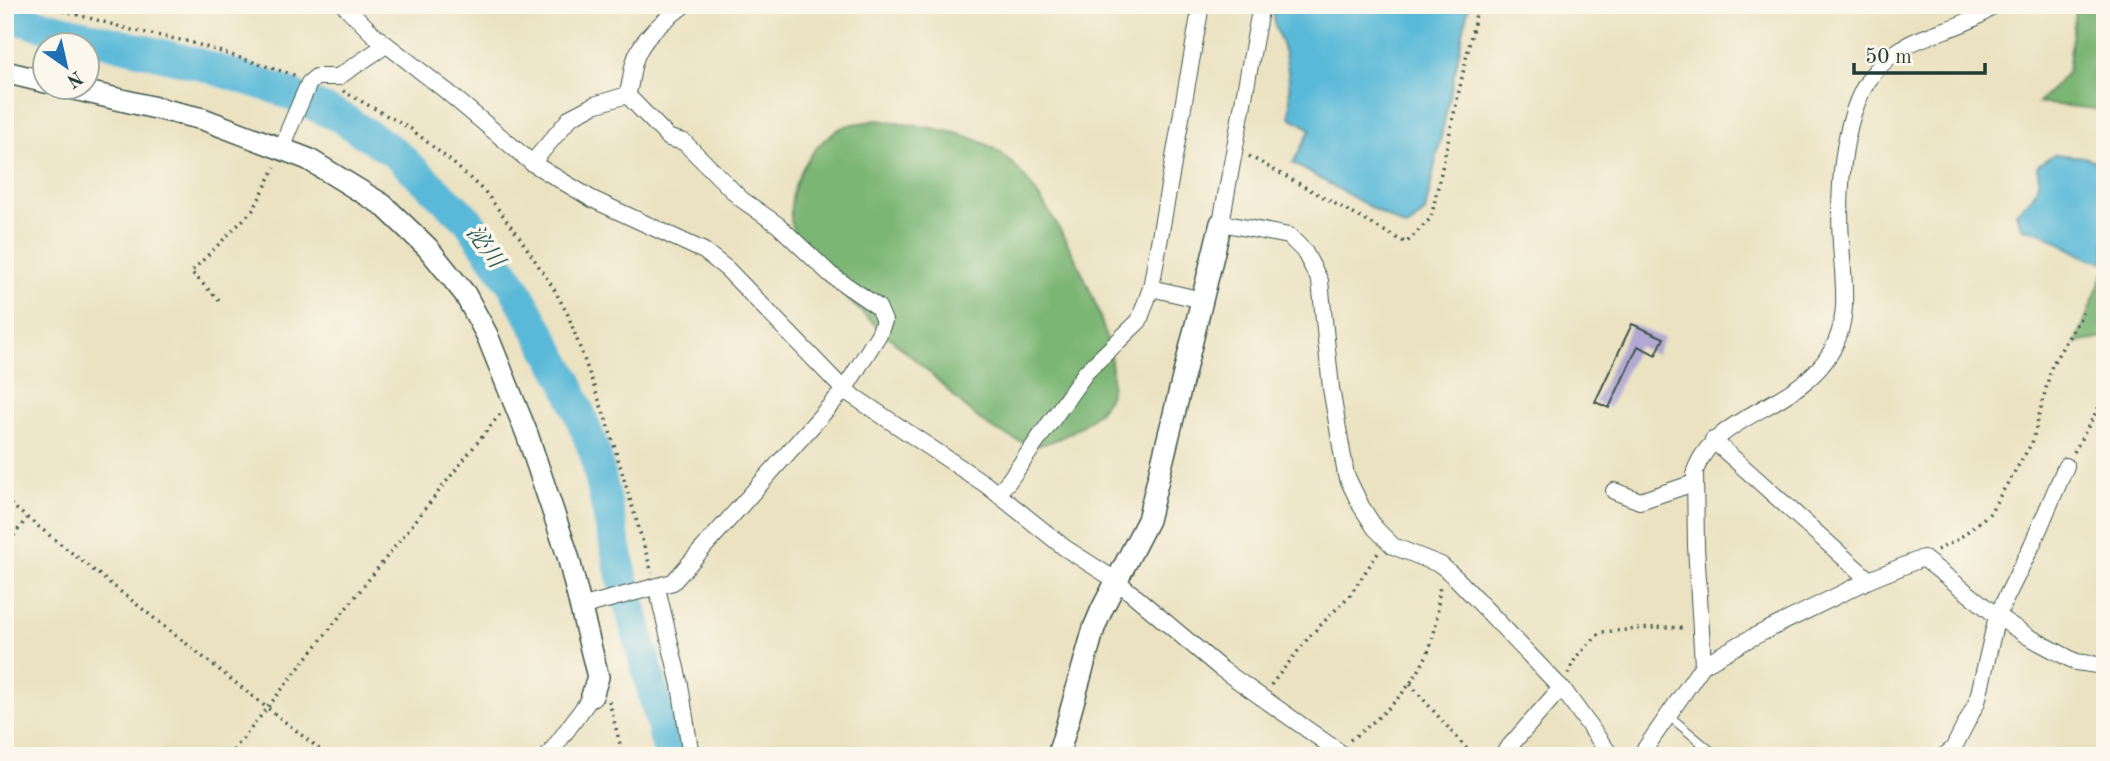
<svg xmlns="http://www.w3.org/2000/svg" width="2110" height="761" viewBox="0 0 2110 761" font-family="'Old Standard TT','Noto Serif JP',serif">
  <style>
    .forest { fill: #7cb674; stroke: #4e7a54; stroke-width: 2 }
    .water { fill: #5ab9d8; stroke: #3c7b86; stroke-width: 2 }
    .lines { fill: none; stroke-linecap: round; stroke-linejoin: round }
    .river { stroke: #5ab9d8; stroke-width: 32 }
    .building { fill: #b1a8d3 }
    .lane-casing { stroke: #3e5649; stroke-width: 10 }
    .street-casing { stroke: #3e5649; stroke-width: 18 }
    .secondary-casing { stroke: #3e5649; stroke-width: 24 }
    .path { stroke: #3e5649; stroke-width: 3.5; stroke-dasharray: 2 5; stroke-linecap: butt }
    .lane { stroke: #fff; stroke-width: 8 }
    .street { stroke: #fff; stroke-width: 16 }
    .secondary { stroke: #fff; stroke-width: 21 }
    .labels { text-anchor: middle; stroke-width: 7; stroke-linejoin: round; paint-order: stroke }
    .water-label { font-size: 23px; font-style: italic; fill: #2e5c5d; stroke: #fbf7ec }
  </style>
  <rect width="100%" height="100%" fill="#fbf7ec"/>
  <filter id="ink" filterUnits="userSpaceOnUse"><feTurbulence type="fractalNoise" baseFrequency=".0143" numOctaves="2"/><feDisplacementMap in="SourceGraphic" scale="14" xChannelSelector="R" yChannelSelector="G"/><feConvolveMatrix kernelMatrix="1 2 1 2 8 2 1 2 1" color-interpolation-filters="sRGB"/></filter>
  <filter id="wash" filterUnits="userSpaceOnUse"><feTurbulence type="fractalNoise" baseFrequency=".00686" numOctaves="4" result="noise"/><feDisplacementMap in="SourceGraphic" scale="28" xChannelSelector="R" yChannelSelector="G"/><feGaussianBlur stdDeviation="1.57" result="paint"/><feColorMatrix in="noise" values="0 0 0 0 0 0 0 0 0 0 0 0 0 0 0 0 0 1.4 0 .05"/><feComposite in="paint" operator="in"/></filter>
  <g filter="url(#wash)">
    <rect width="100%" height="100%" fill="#ebe2c1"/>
    <g class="forest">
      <polygon points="2076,5 2105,5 2105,110 2038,103 2068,72"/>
      <path d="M877 120C917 127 965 128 999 152 1046 186 1122 331 1111 389 1105 416 1064 440 1039 445 1027 447 996 431 986 424 966 411 949 390 931 374 890 337 844 301 810 257 806 251 798 243 795 236 780 198 807 146 841 128 851 123 866 123 877 120Z"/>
      <polygon points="2105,270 2105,338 2076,343"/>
    </g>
    <g class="water">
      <path d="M1274 5H1469L1425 212 1407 228 1293 163 1311 129 1290 117C1290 95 1290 76 1285 54 1281 37 1270 23 1274 5Z"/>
      <path d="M2054 154 2084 157 2105 164V262C2084 260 2066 245 2048 236 2040 231 2030 230 2021 227L2016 212C2036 196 2040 190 2038 165Z"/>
    </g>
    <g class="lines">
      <polyline class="river" points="5,13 25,21 195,63 278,89 340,117 394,152 468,220 513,285 567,382 595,453 622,576 670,756"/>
    </g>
    <g id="blocks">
      <polygon class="building" points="1632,324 1664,338 1656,355 1638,346 1609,408 1595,402"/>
    </g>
  </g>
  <g filter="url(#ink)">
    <use href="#blocks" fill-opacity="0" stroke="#3e5649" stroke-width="2"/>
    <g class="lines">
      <g class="lane-casing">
        <polyline id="lane" points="1668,715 1717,756"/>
      </g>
      <g class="street-casing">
        <g id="street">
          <polyline points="344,5 373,34 445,90 532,163 592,199 704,251 727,269 844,390 985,484 1065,548 1117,581 1220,668 1345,756"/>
          <polyline points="1261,5 1221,223 1289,236 1304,251 1320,281 1331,388 1346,475 1361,506 1375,528 1393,546 1441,565 1457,579 1565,692 1611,756"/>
          <path d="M627 95C631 85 631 74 634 63 641 37 664 21 684 5"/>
          <polyline points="283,150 289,129 309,83 316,77 338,77 386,45"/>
          <polyline points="532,163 571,117 594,105 627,95"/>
          <polyline points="1151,288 1202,300"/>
          <polyline points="1713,440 1869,580"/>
          <polyline points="1614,491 1640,501 1694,483"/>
          <polyline points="997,493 1008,482 1086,372 1139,321 1151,288 1201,5"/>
          <polyline points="657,588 680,685 691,756"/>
          <polyline points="580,607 673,582 844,390 879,334 884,321 878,307 831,275 778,225 741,199 684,142 669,138 627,95"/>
          <path d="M1703 665 1696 546 1695 471C1716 412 1798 409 1831 352 1851 319 1843 280 1841 244 1838 191 1841 106 1879 67 1914 29 1959 35 1994 5"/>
          <polyline points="548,756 592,696"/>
          <polyline points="1501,756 1561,688"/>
          <polyline points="1640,756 1703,665 1749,639 1869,580 1923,558 1997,616 2029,637 2076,662 2105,666"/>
          <polyline points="1944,756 1953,749 1977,702 1997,616 2032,545 2066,466"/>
        </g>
      </g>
      <g class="secondary-casing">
        <g id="secondary">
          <polyline points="5,72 46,82"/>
          <polyline points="70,88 203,119 308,159 383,205 427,247 465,294 487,335 527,434 568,556 598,677 592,696"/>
          <polyline points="1058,756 1094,628 1102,609 1148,520 1221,223"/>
        </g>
      </g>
      <g class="path">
        <polyline points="43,5 132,30 190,42 297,76"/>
        <polyline points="343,91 411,129 452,162 486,193 520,238 554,289 568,315 608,425 652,573"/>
        <polyline points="1249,156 1406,243 1431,218 1478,5"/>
        <polyline points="219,300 191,272 254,209 275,167"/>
        <polyline points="2074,452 2105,396"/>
        <polyline points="5,500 328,756"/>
        <polyline points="5,547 27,518"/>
        <polyline points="1937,550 1957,540 1989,514 2032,443 2052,365 2083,313"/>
        <polyline points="1568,674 1576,657 1601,632 1664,627 1686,628"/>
        <polyline points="1410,684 1473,756"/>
        <polyline points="1271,685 1309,637 1350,595 1378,553"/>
        <polyline points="609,701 623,756"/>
        <path d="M1350 740C1388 712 1426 677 1435 628 1438 615 1438 599 1440 585"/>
        <polyline points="229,756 500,414"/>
      </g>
      <use href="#lane" class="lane"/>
      <use href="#street" class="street"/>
      <use href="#secondary" class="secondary"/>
    </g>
  </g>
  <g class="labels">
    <g class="water-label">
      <text transform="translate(486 246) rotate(54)" y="8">泌川</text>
    </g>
  </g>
  <rect width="2110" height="761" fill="none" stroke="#fbf7ec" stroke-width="28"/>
  <g transform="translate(66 66) rotate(146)"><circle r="33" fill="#fbf7ec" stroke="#a3ada2" stroke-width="2"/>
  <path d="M0-5L12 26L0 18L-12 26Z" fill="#1f6fb2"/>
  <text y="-10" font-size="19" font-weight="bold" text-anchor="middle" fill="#1f3d34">N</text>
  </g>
  <path d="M1854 63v10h131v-10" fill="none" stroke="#1f3d34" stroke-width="3.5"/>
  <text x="1865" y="63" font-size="21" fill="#1f3d34" stroke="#fbf7ec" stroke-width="5" paint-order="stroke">50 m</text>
</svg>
